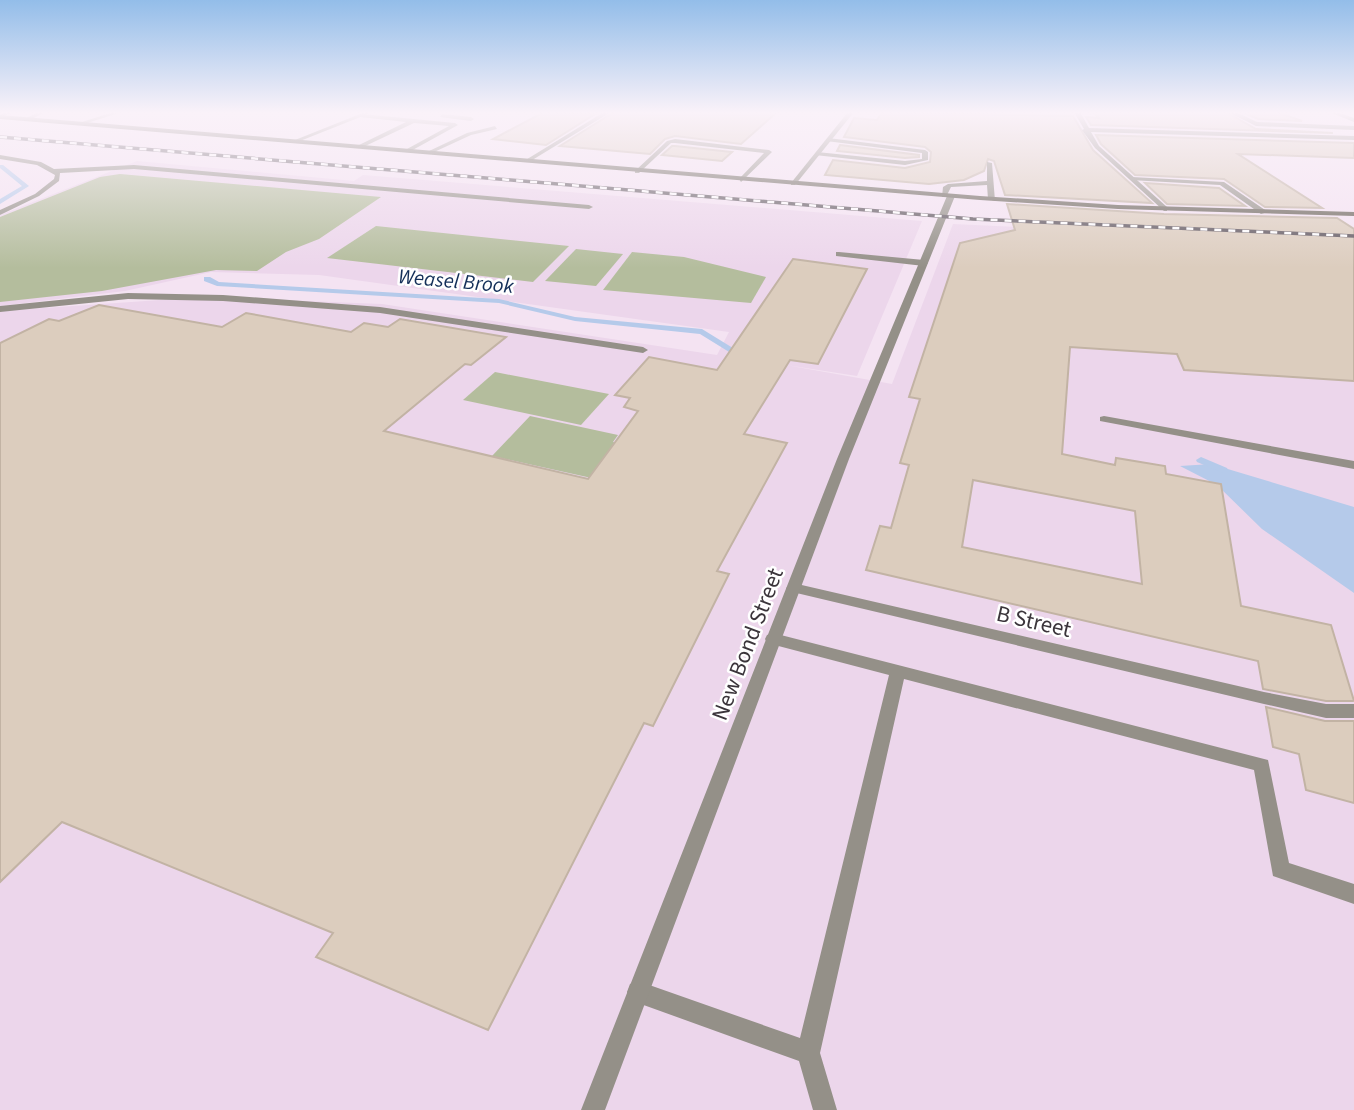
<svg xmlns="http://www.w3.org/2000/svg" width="1354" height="1110" viewBox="0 0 1354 1110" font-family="'Source Sans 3',sans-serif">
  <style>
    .built { fill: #ecd6eb }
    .green { fill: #b4bd9d }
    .water { fill: #b5caea }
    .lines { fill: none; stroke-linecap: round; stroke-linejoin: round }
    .stream { fill: #b5caea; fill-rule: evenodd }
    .building { fill: #dccdbe; stroke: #c2b3a4; stroke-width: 2; fill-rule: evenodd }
    .lane { fill: #949088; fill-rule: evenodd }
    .street { fill: #949088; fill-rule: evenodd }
    .secondary { fill: #6b655b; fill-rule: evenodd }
    .rail-casing { stroke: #615960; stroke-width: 3.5 }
    .rail { stroke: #fff; stroke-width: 2.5; stroke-dasharray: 7; stroke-linecap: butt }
    .labels { text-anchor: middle; stroke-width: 5; stroke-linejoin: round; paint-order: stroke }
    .far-water-label { font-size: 21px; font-style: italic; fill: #142f59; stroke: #fff }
    .street-label { font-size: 23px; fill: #3b353b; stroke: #fff }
  </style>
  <rect width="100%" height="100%" fill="#f4e3f2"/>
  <polygon class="built" points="137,161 354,181 363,175 922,221 857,376 786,365 892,384 953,224 1354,242 1354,1110 0,1110 0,311 204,297 382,304 717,355 729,332 319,275 211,272 125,291 0,306 0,215"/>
  <g class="green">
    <polygon points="120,174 381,197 319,239 286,252 257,271 216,270 102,291 0,302 0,217 100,177"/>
    <polygon points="376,226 569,246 533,282 327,258"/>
    <polygon points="576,249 623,254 596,286 545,281"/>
    <polygon points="632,252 684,257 766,277 751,303 603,290"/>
    <polygon points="495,372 609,394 581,425 463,400"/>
    <polygon points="530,416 618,435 613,442 640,448 614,483 492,456"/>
  </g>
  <polygon class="water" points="1211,464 1354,507 1354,593 1262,529 1217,485 1180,466"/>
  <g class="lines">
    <g class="stream">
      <polygon points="0,165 3,165 29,186 0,204 0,199 22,186 0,168"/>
      <polygon points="204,277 210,277 219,282 499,299 575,317 702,329 741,353 734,355 700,334 575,321 499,303 217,286 204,281"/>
      <polygon points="1201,457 1227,468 1228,470 1223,473 1197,462 1196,460"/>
    </g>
  </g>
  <g class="building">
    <polygon points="544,112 595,114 546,145 493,139"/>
    <polygon points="614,112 777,112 741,144 675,136 665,139 650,154 560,146"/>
    <polygon points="882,112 1073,116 1093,150 1152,203 1005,195 994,161 988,159 984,171 964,180 929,184 825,175 833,160 905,168 930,162 931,152 925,147 844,137 854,118 877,120"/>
    <polygon points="1093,112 1226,112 1256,129 1333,133 1091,125 1086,117 1099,118"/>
    <polygon points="1242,112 1277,112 1302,121 1258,119"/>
    <polygon points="1096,135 1354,143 1354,158 1238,154 1322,208 1265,207 1224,179 1135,175 1101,144"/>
    <polygon points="840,145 919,155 919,157 905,158 837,151"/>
    <polygon points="672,146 675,146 732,152 722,161 662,155"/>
    <polygon points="1145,183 1219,188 1245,206 1167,204"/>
    <path d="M1007 204 1164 214 1337 218 1354 229V381L1184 370 1177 354 1070 347 1062 454 1115 465 1116 458 1165 466 1166 474 1221 484 1241 606 1331 625 1354 701H1326L1263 689 1258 661 866 570 880 526 891 528 909 465 900 463 920 399 909 397 960 243 1015 230ZM973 480 1135 511 1142 584 962 547Z"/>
    <polygon points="793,259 867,269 818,364 790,360 744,434 787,443 717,571 729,574 653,726 644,723 488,1030 316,957 333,933 62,822 0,882 0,343 49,319 59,321 99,305 222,327 246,313 351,332 364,323 388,327 400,319 506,337 471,365 465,364 384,431 588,479 638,411 624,407 630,398 615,395 649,357 717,370"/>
    <polygon points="1266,707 1325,721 1354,721 1354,803 1306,790 1299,754 1273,747"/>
  </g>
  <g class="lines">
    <g class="lane">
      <polygon points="6,112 13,112 0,118 0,115"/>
      <polygon points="1228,112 1236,112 1257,122 1354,126 1354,130 1256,126"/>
      <polygon points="362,114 455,123 458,125 409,152 407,149 449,126 414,123 361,148 359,145 406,122 360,117"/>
      <polygon points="442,114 471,117 474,119 471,121 440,117"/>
      <polygon points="495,126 497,129 471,135 432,153 427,152 467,133"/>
      <polygon points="828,138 925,150 928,152 928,160 905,165 815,155 817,152 905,161 922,159 922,153 826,141"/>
      <polygon points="675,139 769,150 772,152 741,182 739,179 764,153 675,143 671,143 639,173 635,173 635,171 667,141"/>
      <polygon points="0,155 41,162 54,169 134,165 589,205 593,207 589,209 134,169 60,173 59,181 39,196 0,215 0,210 35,194 54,179 55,175 37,165 0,159"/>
      <polygon points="987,162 992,163 995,201 988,199 987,185 951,187 946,197 942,197 943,187 948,184 987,181"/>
      <polygon points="1132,177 1224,182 1268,212 1261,214 1220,185 1130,180"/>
      <polygon points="839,252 924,260 928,263 924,266 836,256 836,252"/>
      <polygon points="128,293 223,295 380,307 643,347 648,350 643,353 380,313 223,301 128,299 0,312 0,306"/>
      <polygon points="1104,416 1354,461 1354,469 1100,421 1100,417"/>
      <polygon points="793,583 1264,692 1326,704 1354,704 1354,718 1326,718 1264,704 788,591 786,588"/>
      <polygon points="773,633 1268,760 1289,863 1354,884 1354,904 1273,876 1254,770 904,679 820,1053 837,1110 813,1110 799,1061 638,1003 630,1000 627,992 630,984 638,981 800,1038 889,675 767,643 765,639 767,635"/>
    </g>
    <g class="street">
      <polygon points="38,112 45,112 32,119 27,118"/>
      <polygon points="113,112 122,112 87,123 82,122"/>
      <polygon points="365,112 373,112 300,141 295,140"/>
      <polygon points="604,112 611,112 529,162 524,161"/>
      <polygon points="848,112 854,112 795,185 791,185 791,183"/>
      <polygon points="1074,112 1080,112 1089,128 1354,136 1354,140 1091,132 1099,146 1167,207 1167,211 1164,211 1095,148 1082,130 1084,129"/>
      <polygon points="1329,112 1337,112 1354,118 1354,122"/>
      <polygon points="951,194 955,196 849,459 605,1110 581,1110 837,459 947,196"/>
    </g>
    <polygon class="secondary" points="0,115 980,196 1118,205 1354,212 1354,216 1118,209 980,200 0,119"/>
    <g class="rail-casing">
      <polyline id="rail" points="0,137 973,219 1354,236"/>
    </g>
    <use href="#rail" class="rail"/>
  </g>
  <linearGradient id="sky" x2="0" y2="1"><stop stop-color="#93bde9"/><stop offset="0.42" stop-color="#faf2f9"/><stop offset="1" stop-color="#faf2f9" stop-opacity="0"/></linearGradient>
  <rect width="1354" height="268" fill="url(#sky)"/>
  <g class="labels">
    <g class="far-water-label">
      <text transform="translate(456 281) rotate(5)" y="7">Weasel Brook</text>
    </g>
    <g class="street-label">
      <text transform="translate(1034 621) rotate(13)" y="8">B Street</text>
      <text transform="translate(747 644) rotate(-69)" y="8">New Bond Street</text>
    </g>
  </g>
</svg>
